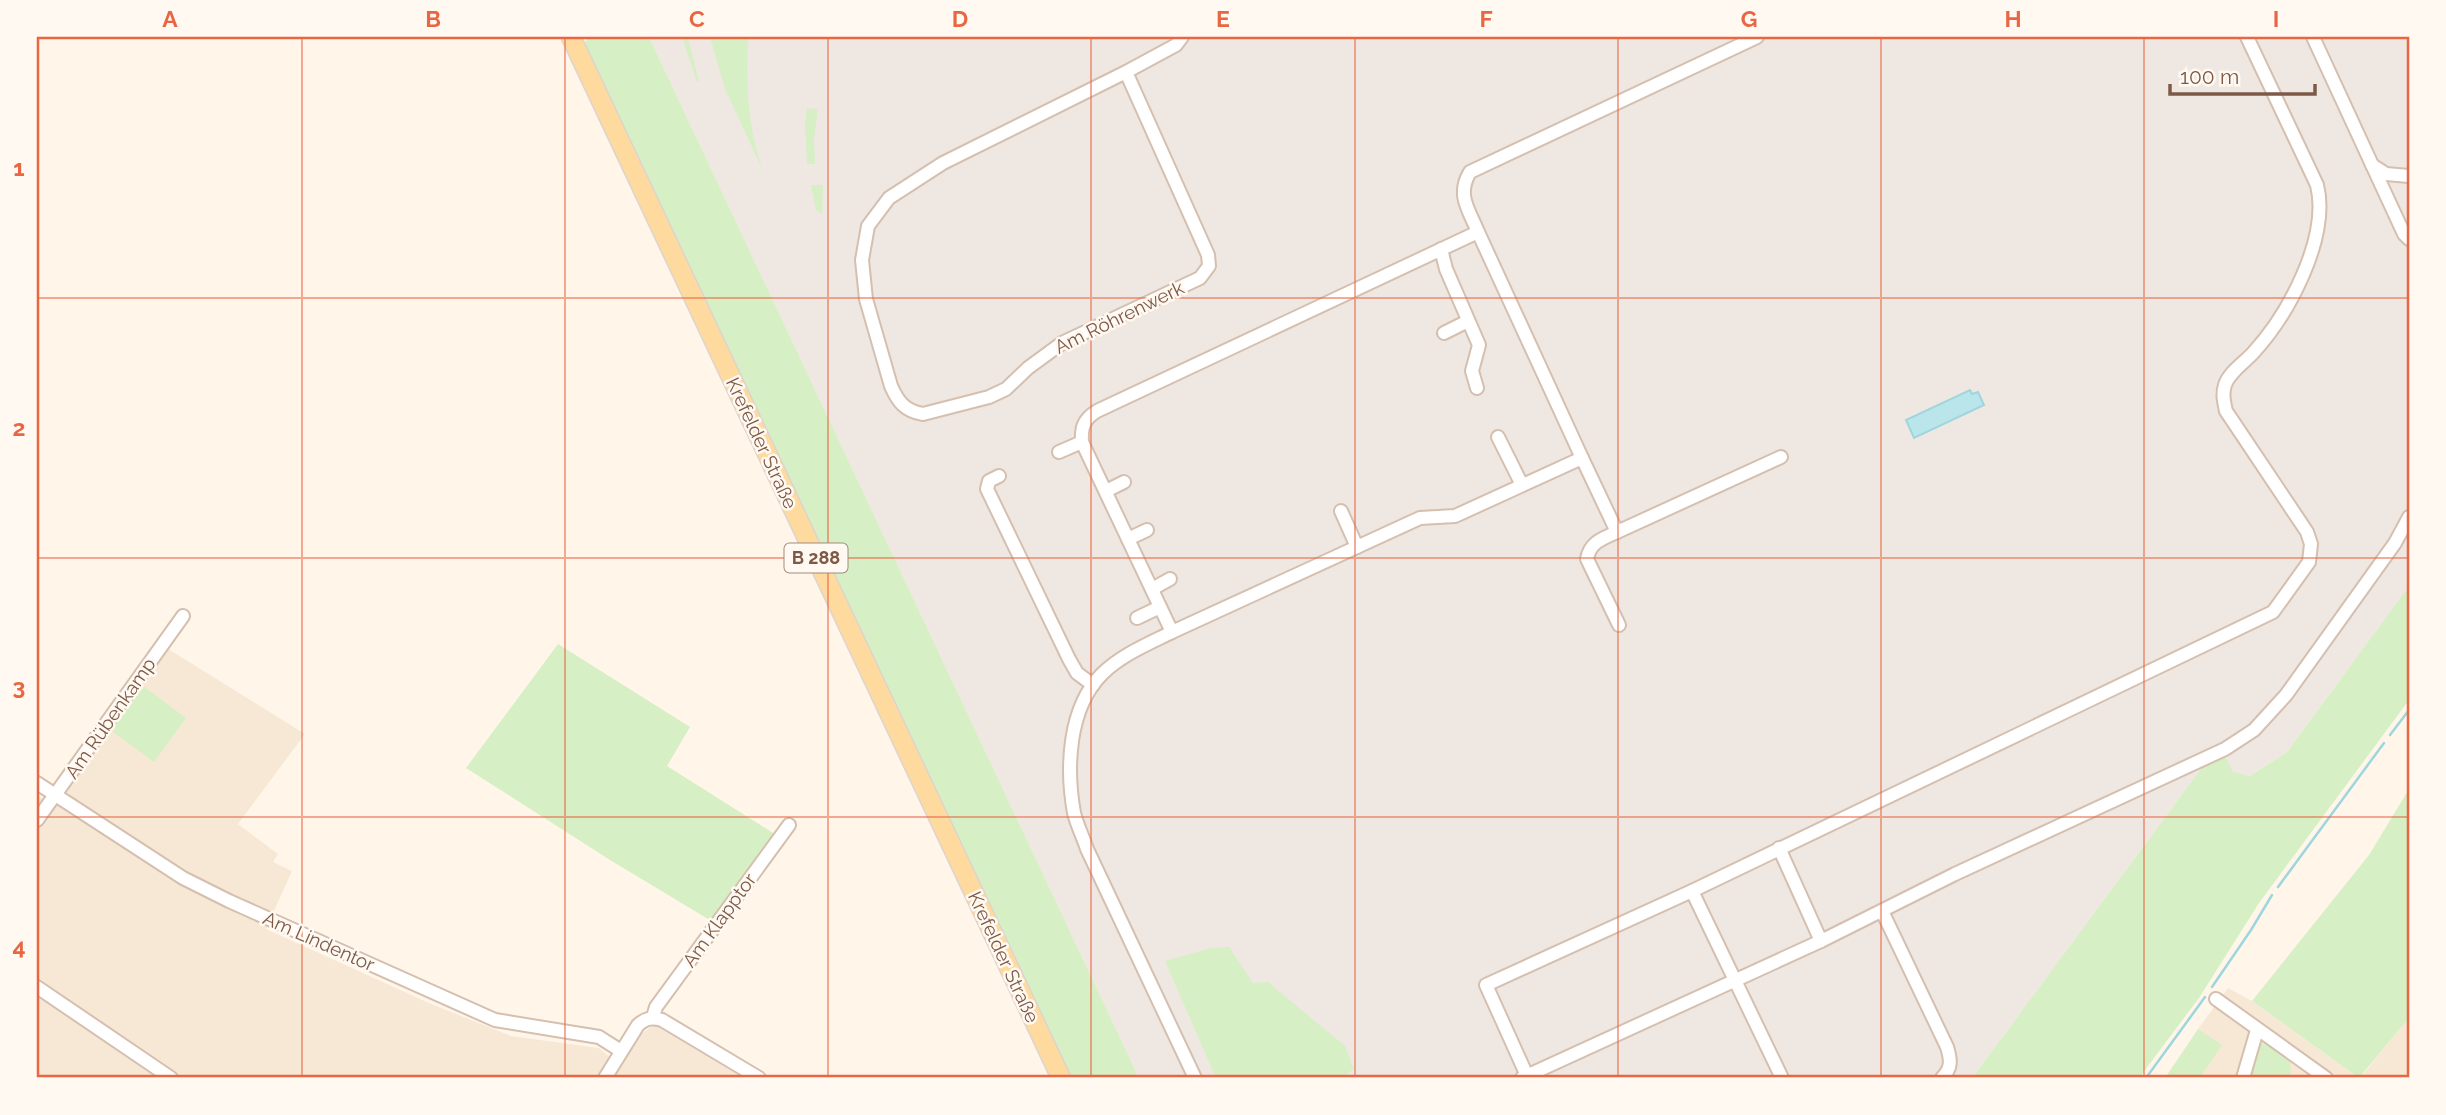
<svg xmlns="http://www.w3.org/2000/svg" width="2446" height="1115" viewBox="0 0 2446 1115" font-family="Raleway,sans-serif">
  <style>
    .residential { fill: #f7e8d6 }
    .industrial { fill: #efe8e2 }
    .green { fill: #d6efc4 }
    .water { fill: #bae5eb; stroke: #9fd6de; stroke-width: 2 }
    .lines { fill: none; stroke-linecap: round; stroke-linejoin: round }
    .stream { stroke: #9fd6de; stroke-width: 2.5 }
    .street-casing { stroke: #d5bfaf; stroke-width: 16 }
    .primary-casing { stroke: #ddd4cf; stroke-width: 21 }
    .street { stroke: #fff; stroke-width: 12 }
    .primary { stroke: #ffda9f; stroke-width: 18 }
    .grid { fill: none; stroke: #e96643; stroke-width: 2; stroke-opacity: 0.55 }
    .labels { text-anchor: middle; stroke-width: 5; stroke-linejoin: round; paint-order: stroke }
    .shield { fill: #fff9f1; stroke: #a48a7b; stroke-width: 2 }
    .shield-label { font-size: 18px; font-weight: bold; fill: #7d5a48 }
    .street-label { font-size: 19px; fill: #7d5a48; stroke: #fff9f1 }
    .neatline { fill: none; stroke: #e96643; stroke-width: 2.5 }
    .grid-label { font-size: 23px; text-anchor: middle; font-weight: bold; fill: #e96643 }
  </style>
  <rect width="100%" height="100%" fill="#fff6e9"/>
  <g class="residential">
    <polygon points="165,647 305,734 238,824 278,854 273,862 292,871 266,929 429,1003 511,1036 599,1048 620,1065 641,1034 654,1025 670,1030 749,1078 37,1078 37,795 56,807"/>
    <polygon points="2228,988 2252,1001 2359,1078 2200,1078 2221,1045 2198,1029"/>
    <polygon points="2409,1018 2409,1078 2360,1078"/>
  </g>
  <polygon class="industrial" points="649,37 2409,37 2409,586 2287,752 2250,776 2203,766 1972,1078 1139,1078"/>
  <g class="green">
    <polygon points="589,37 649,37 1139,1078 1068,1078 589,54 585,42"/>
    <polygon points="682,37 688,37 699,82 697,82"/>
    <path d="M710 37H748C746 83 747 131 765 175L725 89Z"/>
    <polygon points="807,108 818,109 814,139 815,164 807,164 805,125"/>
    <polygon points="811,185 823,185 822,214 816,210"/>
    <polygon points="2409,586 2409,700 2259,903 2199,998 2139,1078 1972,1078 2203,766 2225,756 2233,772 2250,776 2287,752"/>
    <polygon points="558,644 690,727 667,766 778,836 713,922 610,860 466,768"/>
    <polygon points="140,684 186,718 154,762 109,729"/>
    <polygon points="2409,789 2409,1018 2359,1078 2252,1001 2369,855"/>
    <polygon points="1229,947 1253,983 1268,982 1345,1046 1354,1069 1341,1078 1216,1078 1165,961 1211,948"/>
    <polygon points="2198,1029 2222,1045 2200,1078 2165,1078"/>
    <path d="M2264 1043C2282 1048 2296 1059 2289 1078H2247L2255 1048Z"/>
  </g>
  <polygon class="water" points="1970,390 1972,394 1978,392 1984,405 1914,438 1906,420"/>
  <g class="lines">
    <g class="stream">
      <polyline points="2390,735 2409,710"/>
      <polyline points="2278,887 2384,743"/>
      <polyline points="2212,987 2251,930 2272,895"/>
      <polyline points="2146,1078 2205,997"/>
    </g>
    <g class="street-casing">
      <g id="street">
        <polyline points="2313,37 2404,234 2409,239"/>
        <path d="M1126 72 1208 255 1209 266 1200 278 1062 343 1028 368 1006 389 989 397 923 414C905 411 898 402 891 386L866 299 862 260 868 226 889 198 943 163 1126 72 1176 45 1182 37"/>
        <polyline points="2372,165 2386,174 2409,176"/>
        <path d="M1478 232 1582 458 1455 516 1420 518 1172 632 1082 442C1081 427 1084 419 1097 411Z"/>
        <path d="M1478 232C1469 210 1456 195 1470 172L1757 37"/>
        <polyline points="1441,249 1446,269 1479,345 1472,371 1477,388"/>
        <polyline points="1444,333 1468,321"/>
        <polyline points="1498,437 1522,485"/>
        <polyline points="1059,452 1082,442"/>
        <polyline points="1582,458 1617,532 1781,457"/>
        <polyline points="999,476 989,481 987,489 1069,659 1077,673 1093,685"/>
        <polyline points="1106,491 1124,482"/>
        <polyline points="1341,511 1357,547"/>
        <path d="M1617 532C1602 539 1590 542 1587 559L1619 625"/>
        <polyline points="1128,539 1147,530"/>
        <polyline points="1152,589 1170,579"/>
        <polyline points="1137,618 1160,607"/>
        <path d="M1172 632C1148 644 1121 655 1102 674 1068 708 1066 768 1074 813 1077 825 1083 837 1087 849L1195 1078"/>
        <polyline points="37,783 183,878 229,901 495,1020 599,1037 621,1051"/>
        <polyline points="37,820 183,616"/>
        <polyline points="1779,848 1821,941"/>
        <polyline points="1692,891 1782,1078"/>
        <path d="M1882 911 1947 1047C1951 1060 1952 1068 1942 1078"/>
        <polyline points="37,987 171,1078"/>
        <polyline points="2216,999 2326,1078"/>
        <polyline points="653,1017 656,1007 789,825"/>
        <path d="M605 1078 638 1025C646 1018 652 1017 662 1020L759 1078"/>
        <polyline points="1522,1078 1821,941 1955,874 2225,749 2254,730 2286,695 2395,543 2409,517"/>
        <path d="M1528 1078 1486 985 1692 891 2273 612 2309 562 2311 544 2307 532 2226 411C2224 402 2222 394 2225 385 2229 372 2245 362 2253 353 2288 315 2330 238 2317 185L2247 37"/>
        <polyline points="2243,1078 2257,1030"/>
      </g>
    </g>
    <g class="primary-casing">
      <polyline id="primary" points="571,37 1061,1078"/>
    </g>
    <use href="#street" class="street"/>
    <use href="#primary" class="primary"/>
  </g>
  <path class="grid" d="M302 37V1078M565 37V1078M828 37V1078M1091 37V1078M1355 37V1078M1618 37V1078M1881 37V1078M2144 37V1078M37 298H2409M37 558H2409M37 817H2409"/>
  <g class="labels">
    <rect class="shield" x="784.5" y="543.5" width="63" height="29" rx="5"/>
    <g class="shield-label">
      <text x="816" y="564">B 288</text>
    </g>
    <g class="street-label">
      <text transform="translate(1119 317) rotate(-26)" y="7">Am Röhrenwerk</text>
      <text transform="translate(762 443) rotate(65)" y="7">Krefelder Straße</text>
      <text transform="translate(110 718) rotate(-55)" y="7">Am Rübenkamp</text>
      <text transform="translate(719 920) rotate(-54)" y="7">Am Klapptor</text>
      <text transform="translate(319 941) rotate(24)" y="7">Am Lindentor</text>
      <text transform="translate(1004 957) rotate(65)" y="7">Krefelder Straße</text>
    </g>
  </g>
  <rect width="2446" height="1115" fill="none" stroke="#fff9f1" stroke-width="77"/>
  <path d="M2170 84v10h145v-10" fill="none" stroke="#7d5a48" stroke-width="3.5"/>
  <text x="2180" y="84" font-size="21" fill="#7d5a48" stroke="#fff9f1" stroke-width="5" paint-order="stroke">100 m</text>
  <rect x="38" y="38" width="2370" height="1038" class="neatline"/>
  <g class="grid-label">
    <text x="170" y="27">A</text>
    <text x="433" y="27">B</text>
    <text x="697" y="27">C</text>
    <text x="960" y="27">D</text>
    <text x="1223" y="27">E</text>
    <text x="1486" y="27">F</text>
    <text x="1749" y="27">G</text>
    <text x="2013" y="27">H</text>
    <text x="2276" y="27">I</text>
    <text x="19" y="176">1</text>
    <text x="19" y="436">2</text>
    <text x="19" y="695">3</text>
    <text x="19" y="955">4</text>
  </g>
</svg>
